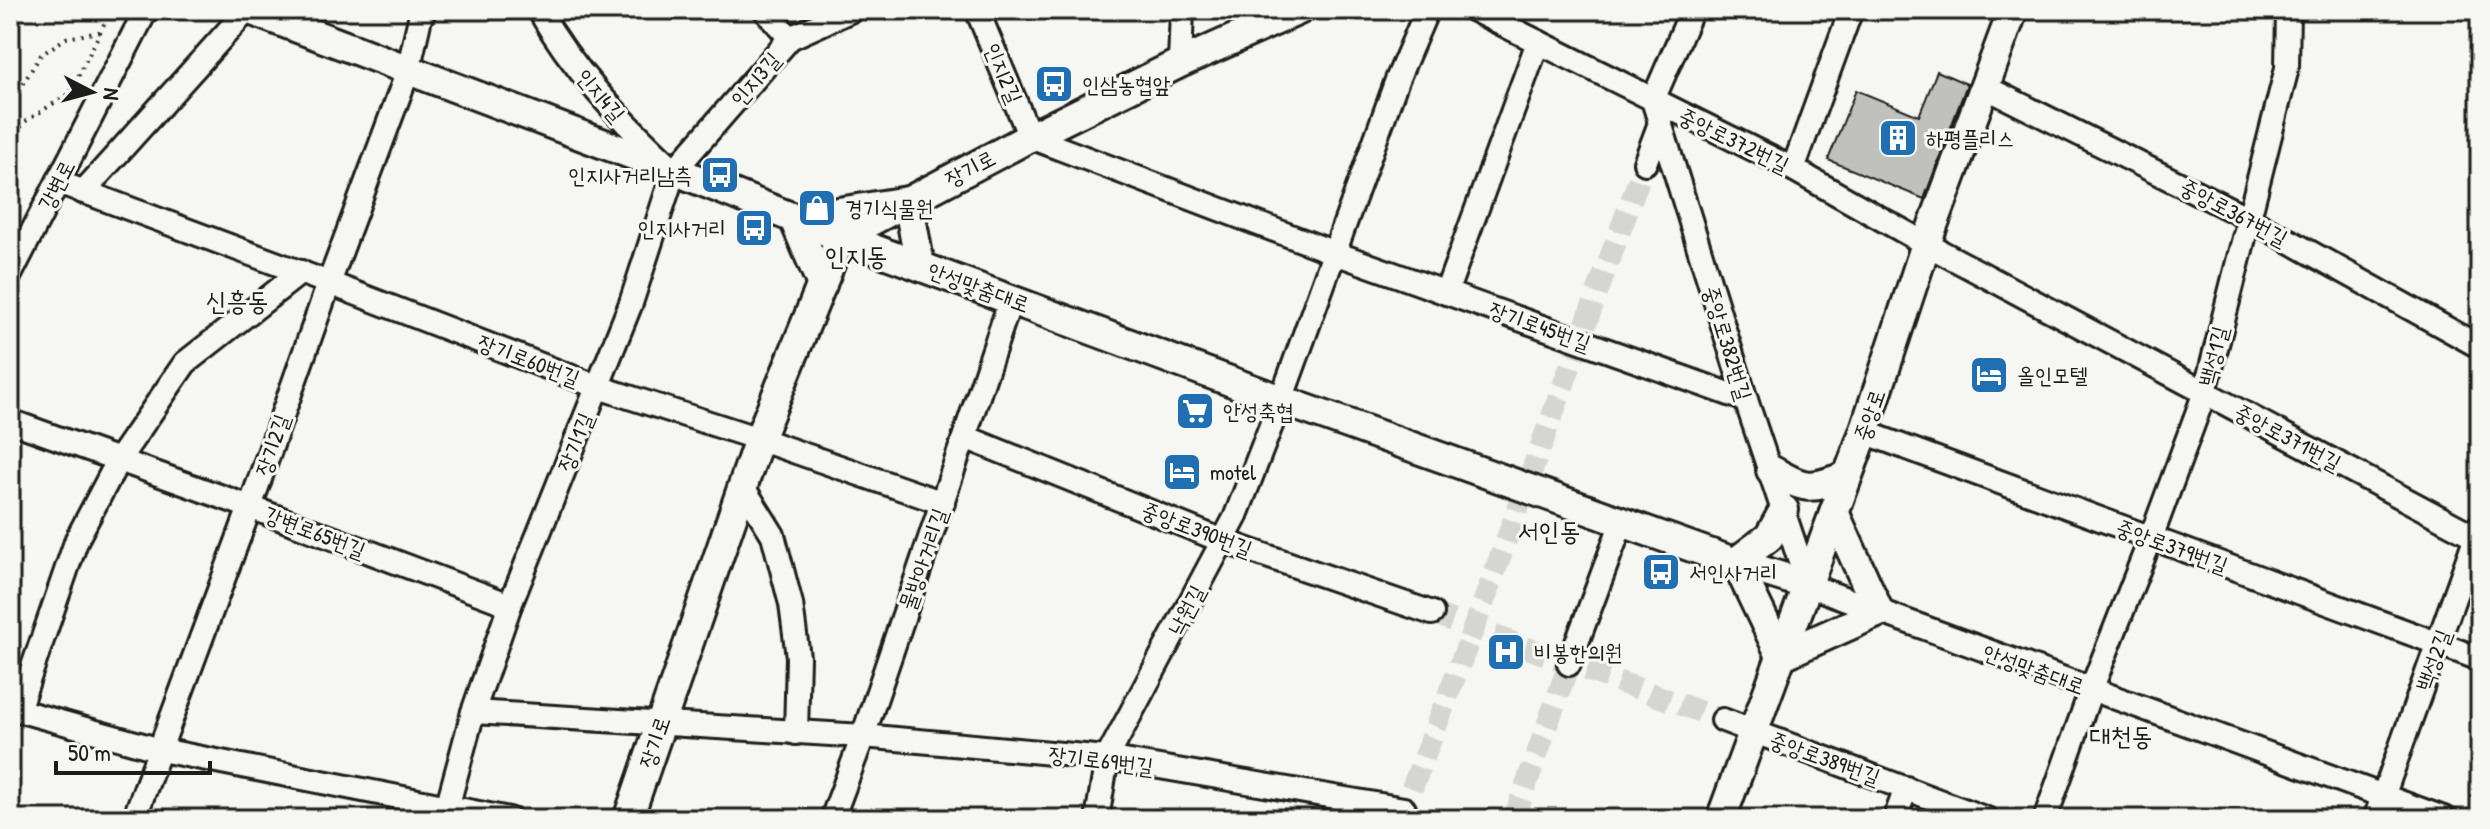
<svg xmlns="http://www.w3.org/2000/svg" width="2490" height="829" viewBox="0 0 2490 829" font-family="'Patrick Hand','Poor Story',sans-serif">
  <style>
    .building { fill: #c0c0bd; stroke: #1c1c1c; stroke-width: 2 }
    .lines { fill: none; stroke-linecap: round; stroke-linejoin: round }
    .minor-tunnel { stroke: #d5d5d2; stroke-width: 22; stroke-dasharray: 22 11; stroke-linecap: butt }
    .minor-casing { stroke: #1c1c1c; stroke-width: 28 }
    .major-casing { stroke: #1c1c1c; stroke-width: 34 }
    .path { stroke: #1c1c1c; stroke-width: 4; stroke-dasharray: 2 6; stroke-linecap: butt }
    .minor { stroke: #f6f6f2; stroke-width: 22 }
    .major { stroke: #f6f6f2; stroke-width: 28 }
    .labels { text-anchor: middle; stroke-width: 6; stroke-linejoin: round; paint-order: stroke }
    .street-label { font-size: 22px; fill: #1c1c1c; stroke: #f6f6f2 }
    .poi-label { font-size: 22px; fill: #1c1c1c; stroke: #f6f6f2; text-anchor: start }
    .quarter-label { font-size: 26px; fill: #1c1c1c; stroke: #f6f6f2 }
  </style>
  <rect width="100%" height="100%" fill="#f6f6f2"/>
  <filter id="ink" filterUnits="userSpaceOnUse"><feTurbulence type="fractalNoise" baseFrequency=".0125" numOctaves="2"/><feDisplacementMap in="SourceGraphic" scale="16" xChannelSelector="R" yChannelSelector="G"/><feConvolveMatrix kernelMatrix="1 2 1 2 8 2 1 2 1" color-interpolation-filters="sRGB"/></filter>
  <g filter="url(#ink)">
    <polygon class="building" points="1937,71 1967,84 1924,199 1828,160 1856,90 1919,116"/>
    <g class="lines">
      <g class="minor-tunnel">
        <polyline points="1432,613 1723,720"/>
        <polyline points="1400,819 1474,628 1645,163"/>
        <polyline points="1514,819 1569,664"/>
      </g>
      <g class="minor-casing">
        <g id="minor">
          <path d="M539 10C572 69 619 118 668 164"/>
          <polyline points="765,10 790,38"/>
          <polyline points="977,10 1030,137 1335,253 1746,400"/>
          <polyline points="1474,10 1793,169 1926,244 2480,539"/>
          <polyline points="1692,10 1653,100 1746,400 1808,585 2446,819"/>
          <polyline points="1180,63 1182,10"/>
          <polyline points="1983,86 2248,218 2480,347"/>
          <polyline points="1645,163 1660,123"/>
          <polyline points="1793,169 1851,10"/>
          <polyline points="58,182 329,283 598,387 759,439 943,503"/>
          <polyline points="83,192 247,10"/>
          <polyline points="10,275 146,10"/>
          <polyline points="1446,293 1538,42"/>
          <polyline points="10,421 250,507 510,605"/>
          <polyline points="1864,432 2480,659"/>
          <polyline points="965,437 1223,541 1432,613"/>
          <polyline points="743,487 773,535 791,604 798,657 796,733"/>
          <polyline points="1569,664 1622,522"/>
          <polyline points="10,708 161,750 509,819"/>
          <polyline points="18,710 77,539 119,459 185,363 301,272"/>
          <polyline points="473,712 863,736 1107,758 1404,809"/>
          <polyline points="1723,720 1987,819"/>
          <polyline points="134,819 250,507 329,283 408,71 420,18 425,10"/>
          <polyline points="444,819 473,712 510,605 631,303 674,171 790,38 852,10"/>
          <polyline points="832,819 863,736 1011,299"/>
          <polyline points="1097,819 1107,758 1235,518 1281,400 1397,80 1427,10"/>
          <polyline points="1895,819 1906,788"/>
          <polyline points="2045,819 2091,690 2151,538 2205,392 2287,68 2288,10"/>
          <polyline points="2375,819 2480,525"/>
        </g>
      </g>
      <g class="major-casing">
        <g id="major">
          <polyline points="250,10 686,175 841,237 1281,400 1728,560 1808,585"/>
          <polyline points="822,285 794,219 908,201 920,266"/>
          <path d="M1771 470C1806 490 1809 490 1847 476"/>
          <polyline points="1784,510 1769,537 1736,562 1781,656 1879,612 1834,512"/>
          <polyline points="628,819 759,439 841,237 1030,137 1180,63 1299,10"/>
          <polyline points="1721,819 1864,432 1926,244 2013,10"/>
        </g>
      </g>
      <g class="path">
        <polyline points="10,104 41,55 66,38 100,32"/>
        <polyline points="10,149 23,123 70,93 111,10"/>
      </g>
      <use href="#minor" class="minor"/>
      <use href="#major" class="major"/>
    </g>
  </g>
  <defs>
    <g id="bus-square" transform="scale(2)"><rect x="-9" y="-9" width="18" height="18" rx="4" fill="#1f6fb2" stroke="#f6f6f2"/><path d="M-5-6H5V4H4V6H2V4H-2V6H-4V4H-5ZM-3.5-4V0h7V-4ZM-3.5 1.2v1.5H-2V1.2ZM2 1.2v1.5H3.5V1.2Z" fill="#fff"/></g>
    <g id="building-square" transform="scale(2)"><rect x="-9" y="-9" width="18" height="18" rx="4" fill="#1f6fb2" stroke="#f6f6f2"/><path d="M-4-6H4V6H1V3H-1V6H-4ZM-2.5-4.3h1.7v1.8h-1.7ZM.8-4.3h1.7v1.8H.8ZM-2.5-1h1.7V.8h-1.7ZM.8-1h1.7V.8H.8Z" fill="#fff"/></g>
    <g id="shop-square" transform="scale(2)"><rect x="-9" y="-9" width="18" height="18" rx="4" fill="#1f6fb2" stroke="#f6f6f2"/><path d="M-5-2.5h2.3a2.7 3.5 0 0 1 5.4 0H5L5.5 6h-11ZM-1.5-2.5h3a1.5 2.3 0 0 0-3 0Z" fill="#fff"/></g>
    <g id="hotel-square" transform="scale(2)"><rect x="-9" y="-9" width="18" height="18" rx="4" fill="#1f6fb2" stroke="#f6f6f2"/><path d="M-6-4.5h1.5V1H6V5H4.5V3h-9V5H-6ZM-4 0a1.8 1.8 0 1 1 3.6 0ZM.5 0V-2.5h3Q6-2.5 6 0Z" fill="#fff"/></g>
    <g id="supermarket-square" transform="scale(2)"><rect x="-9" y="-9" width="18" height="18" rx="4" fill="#1f6fb2" stroke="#f6f6f2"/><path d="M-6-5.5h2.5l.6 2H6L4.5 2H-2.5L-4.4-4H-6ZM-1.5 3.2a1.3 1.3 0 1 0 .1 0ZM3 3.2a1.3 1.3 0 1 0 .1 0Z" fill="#fff"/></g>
    <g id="hospital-square" transform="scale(2)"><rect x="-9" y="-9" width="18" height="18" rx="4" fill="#1f6fb2" stroke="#f6f6f2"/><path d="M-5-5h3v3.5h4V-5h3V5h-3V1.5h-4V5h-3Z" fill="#fff"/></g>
  </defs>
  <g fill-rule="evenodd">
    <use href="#bus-square" x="1054" y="84"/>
    <use href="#building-square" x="1898" y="138"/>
    <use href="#bus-square" x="720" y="175"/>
    <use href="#shop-square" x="817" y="208"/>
    <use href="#bus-square" x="754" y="228"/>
    <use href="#hotel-square" x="1989" y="375"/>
    <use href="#supermarket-square" x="1195" y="411"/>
    <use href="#hotel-square" x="1182" y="472"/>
    <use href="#bus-square" x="1661" y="572"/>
    <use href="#hospital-square" x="1506" y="652"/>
  </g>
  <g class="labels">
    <g class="street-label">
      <text transform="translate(1004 73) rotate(67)" y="8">인지2길</text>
      <text transform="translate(755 79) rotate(-49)" y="8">인지3길</text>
      <text transform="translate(601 95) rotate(50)" y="8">인지4길</text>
      <text transform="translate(1734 140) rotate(26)" y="8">중앙로372번길</text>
      <text transform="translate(970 168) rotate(-28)" y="8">장기로</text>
      <text transform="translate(56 185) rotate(-63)" y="8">강변로</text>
      <text transform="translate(2234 212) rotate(28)" y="8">중앙로367번길</text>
      <text transform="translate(979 287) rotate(20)" y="8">안성맞춤대로</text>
      <text transform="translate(1540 326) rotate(20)" y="8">장기로45번길</text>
      <text transform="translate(1728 343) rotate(73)" y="8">중앙로382번길</text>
      <text transform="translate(2213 356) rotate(-76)" y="8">백성1길</text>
      <text transform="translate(529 360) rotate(21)" y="8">장기로60번길</text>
      <text transform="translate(1869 415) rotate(-71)" y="8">중앙로</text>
      <text transform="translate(2288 437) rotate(28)" y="8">중앙로371번길</text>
      <text transform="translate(575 442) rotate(-68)" y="8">장기1길</text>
      <text transform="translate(272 445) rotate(-71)" y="8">장기2길</text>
      <text transform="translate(1197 529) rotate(21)" y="8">중앙로390번길</text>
      <text transform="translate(315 532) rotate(21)" y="8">강변로65번길</text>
      <text transform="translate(2172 546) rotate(20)" y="8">중앙로379번길</text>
      <text transform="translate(923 559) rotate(-71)" y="8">물방아거리길</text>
      <text transform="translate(1186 610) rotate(-62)" y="8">낙원길</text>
      <text transform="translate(2433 660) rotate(-70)" y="8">백성2길</text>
      <text transform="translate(2034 669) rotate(20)" y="8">안성맞춤대로</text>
      <text transform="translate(654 742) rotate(-71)" y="8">장기로</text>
      <text transform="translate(1825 758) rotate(20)" y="8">중앙로389번길</text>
      <text transform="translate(1101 760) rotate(7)" y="8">장기로69번길</text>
    </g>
    <g class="poi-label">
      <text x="1082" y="92">인삼농협앞</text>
      <text x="1926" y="146">하평플리스</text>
      <text x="692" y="183" text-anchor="end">인지사거리남측</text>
      <text x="845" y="216">경기식물원</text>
      <text x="726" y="236" text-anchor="end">인지사거리</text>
      <text x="2017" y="383">올인모텔</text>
      <text x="1223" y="419">안성축협</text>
      <text x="1210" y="480">motel</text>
      <text x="1689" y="580">서인사거리</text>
      <text x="1534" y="660">비봉한의원</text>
    </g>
    <g class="quarter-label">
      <text x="856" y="265">인지동</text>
      <text x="237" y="310">신흥동</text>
      <text x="1549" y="540">서인동</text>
      <text x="2121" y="745">대천동</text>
    </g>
  </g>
  <rect width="2490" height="829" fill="none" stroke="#f6f6f2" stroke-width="40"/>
  <rect x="20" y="20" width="2450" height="789" fill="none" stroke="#1c1c1c" stroke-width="3" filter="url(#ink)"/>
  <g transform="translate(92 92) rotate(96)" stroke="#f6f6f2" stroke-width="6" paint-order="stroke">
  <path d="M0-6L14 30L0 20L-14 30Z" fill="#1c1c1c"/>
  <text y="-12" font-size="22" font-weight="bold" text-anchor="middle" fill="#1c1c1c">N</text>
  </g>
  <path d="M56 761v12h154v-12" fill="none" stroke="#1c1c1c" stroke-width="4"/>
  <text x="68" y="761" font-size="24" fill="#1c1c1c" stroke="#f6f6f2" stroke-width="6" paint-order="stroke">50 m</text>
</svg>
